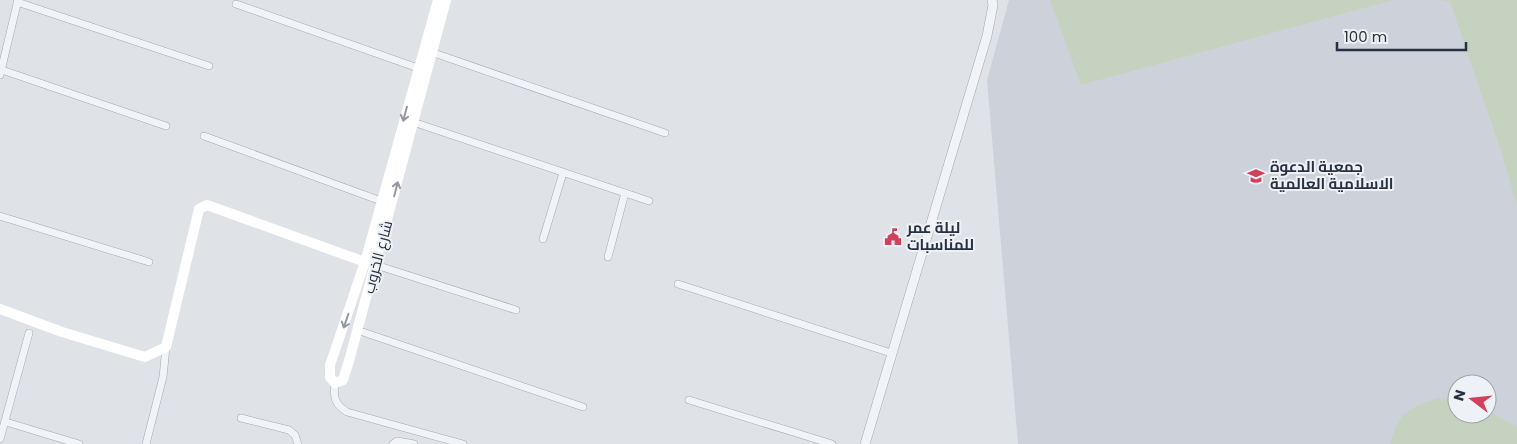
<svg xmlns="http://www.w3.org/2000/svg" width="1517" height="444" viewBox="0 0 1517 444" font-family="Poppins,Cairo,sans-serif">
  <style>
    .built { fill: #cdd2da; fill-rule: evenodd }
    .green { fill: #c5d2c0 }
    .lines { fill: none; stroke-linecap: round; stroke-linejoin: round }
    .minor-casing { stroke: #a4aab2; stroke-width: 8 }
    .tertiary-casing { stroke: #a4aab2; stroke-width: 10 }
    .minor { stroke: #f1f3f7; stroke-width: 7 }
    .tertiary { stroke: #f1f3f7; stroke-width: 9 }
    .secondary { stroke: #fff; stroke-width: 10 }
    .oneway { stroke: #9398a0 }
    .labels { text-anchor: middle; stroke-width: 4; stroke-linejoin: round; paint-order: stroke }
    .poi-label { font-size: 15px; font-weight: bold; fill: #273140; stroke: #eef2f6; text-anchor: start }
    .street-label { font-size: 15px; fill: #273140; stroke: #eef2f6 }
  </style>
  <rect width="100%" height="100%" fill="#dfe3e8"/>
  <path class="built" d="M1009 0H1517V444H1018L987 80ZM1457 384H1487V414H1457Z"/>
  <g class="green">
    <polygon points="1050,0 1393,0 1081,85"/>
    <polygon points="1440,0 1517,0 1517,207 1501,151 1450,2"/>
    <path d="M1437 398 1457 400V414H1487V410L1517 427V444H1390C1399 412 1408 409 1437 398Z"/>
  </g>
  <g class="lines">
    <g class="minor-casing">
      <g id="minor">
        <polyline points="17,2 209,66"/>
        <polyline points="236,4 418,68"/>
        <polyline points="431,52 665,133"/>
        <polyline points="2,70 166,126"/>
        <polyline points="0,75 18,0"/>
        <polyline points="413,122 649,201"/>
        <polyline points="204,136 381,201"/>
        <polyline points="0,216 149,262"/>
        <polyline points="543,239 563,173"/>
        <polyline points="608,257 625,193"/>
        <polyline points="376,265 516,310"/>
        <polyline points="678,284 891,353"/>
        <polyline points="357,330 583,407"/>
        <path d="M335 383C333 398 335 404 347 412L463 444"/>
        <polyline points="689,400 832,444"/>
        <polyline points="241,418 289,430 295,435 298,444"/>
        <polyline points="6,422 79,444"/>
        <polyline points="0,439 29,333"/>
        <polyline points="146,444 163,377 166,347"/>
        <polyline points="393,444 397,441 414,444"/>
      </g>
    </g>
    <g class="tertiary-casing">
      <polyline id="tertiary" points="865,444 987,36 993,5 992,0"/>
    </g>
    <use href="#minor" class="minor"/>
    <use href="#tertiary" class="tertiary"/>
    <g class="secondary">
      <polyline points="438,0 365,262 330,365 330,377 335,383 343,380 349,361 446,0"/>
      <polyline points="0,309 62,332 145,357 166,347 199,209 207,205 365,262"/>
    </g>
  </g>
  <defs><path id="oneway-shaft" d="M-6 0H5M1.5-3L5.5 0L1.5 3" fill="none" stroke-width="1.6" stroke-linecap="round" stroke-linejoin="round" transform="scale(1.25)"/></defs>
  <g class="oneway">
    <use href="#oneway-shaft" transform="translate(405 114) rotate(105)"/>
    <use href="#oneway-shaft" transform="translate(396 189) rotate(-76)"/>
    <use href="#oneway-shaft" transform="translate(346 321) rotate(109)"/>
  </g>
  <defs>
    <g id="university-bare" transform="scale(1.35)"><path d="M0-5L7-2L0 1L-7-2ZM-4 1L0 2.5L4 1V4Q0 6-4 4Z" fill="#d0415b" stroke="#eef2f6" stroke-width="2.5" paint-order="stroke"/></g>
    <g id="civic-bare" transform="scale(1.35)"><path d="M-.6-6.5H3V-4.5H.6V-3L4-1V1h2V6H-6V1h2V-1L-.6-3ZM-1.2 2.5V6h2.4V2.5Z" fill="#d0415b" stroke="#eef2f6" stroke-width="2.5" paint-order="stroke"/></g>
  </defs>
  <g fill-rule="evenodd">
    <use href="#university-bare" x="1256" y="176"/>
    <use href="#civic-bare" x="893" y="237"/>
  </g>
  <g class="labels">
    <g class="poi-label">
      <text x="1270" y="172">جمعية الدعوة<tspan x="1270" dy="17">الاسلامية العالمية</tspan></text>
      <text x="907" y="233">ليلة عمر<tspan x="907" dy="17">للمناسبات</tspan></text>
    </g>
    <g class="street-label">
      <text transform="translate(378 257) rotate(-75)" y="5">شارع الخروب</text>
    </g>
  </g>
  <g transform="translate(1472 399) rotate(286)"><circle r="24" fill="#eef2f6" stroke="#9ea5ad"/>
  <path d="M0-4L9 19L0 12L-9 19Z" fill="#d0415b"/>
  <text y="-8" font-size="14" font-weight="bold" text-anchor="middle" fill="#273140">N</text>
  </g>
  <path d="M1337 42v8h129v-8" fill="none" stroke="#273140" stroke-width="2.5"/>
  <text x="1344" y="42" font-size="15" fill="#273140" stroke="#eef2f6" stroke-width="4" paint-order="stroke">100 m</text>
</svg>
